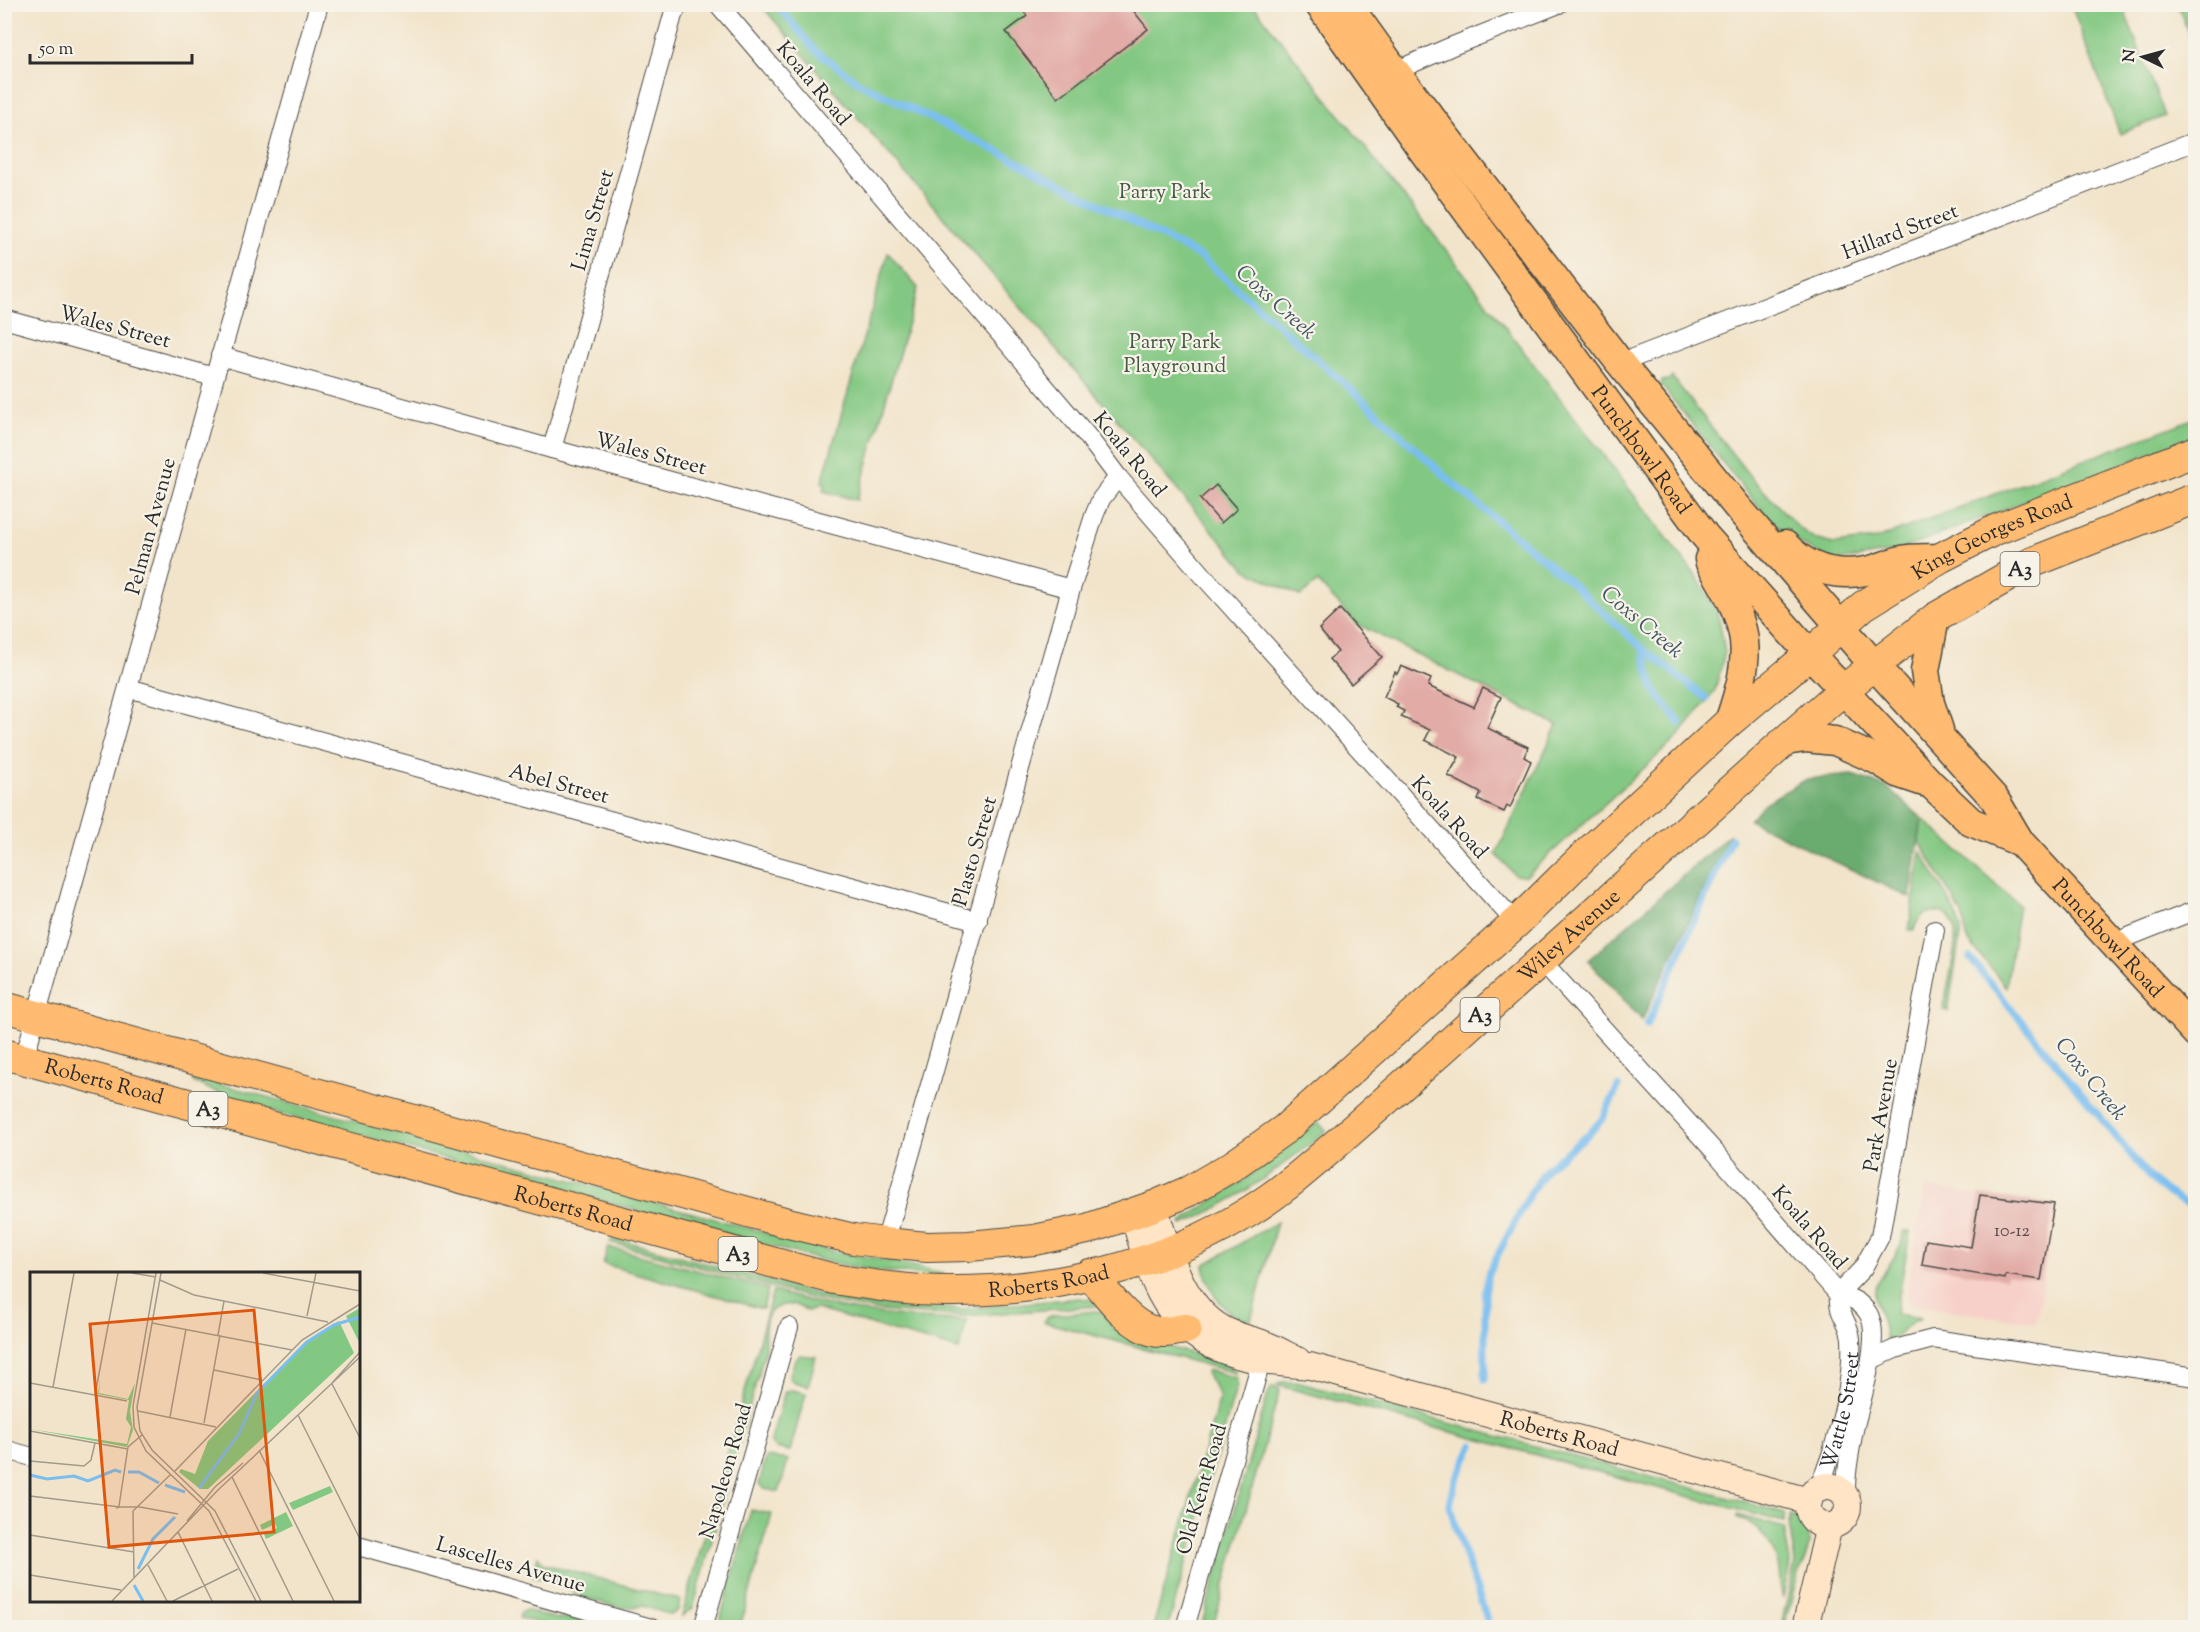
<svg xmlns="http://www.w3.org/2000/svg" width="2200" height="1632" viewBox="0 0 2200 1632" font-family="'Sorts Mill Goudy',serif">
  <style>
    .built { fill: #f7d1c9 }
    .green { fill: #83c882; stroke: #577a56; stroke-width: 1.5 }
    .forest { fill: #6aac70; stroke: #4a6c4e; stroke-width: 1.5 }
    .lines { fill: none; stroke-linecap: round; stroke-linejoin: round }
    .stream { stroke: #79bef0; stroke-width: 7 }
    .building { fill: #e2aba6 }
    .minor-casing { stroke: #494743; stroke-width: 20 }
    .secondary-casing { stroke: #494743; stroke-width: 28 }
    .primary-casing { stroke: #494743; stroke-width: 31 }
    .trunk-casing { stroke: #494743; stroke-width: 32 }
    .minor { stroke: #fff; stroke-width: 18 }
    .secondary { stroke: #ffe4c6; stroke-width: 26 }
    .primary { stroke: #febb71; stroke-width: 28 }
    .trunk { stroke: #febb71; stroke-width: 30 }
    .labels { text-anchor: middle; stroke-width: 4.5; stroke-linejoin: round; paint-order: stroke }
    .number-label { font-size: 18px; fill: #594b4a }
    .shield { fill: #f7f3e8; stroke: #686764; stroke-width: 1.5 }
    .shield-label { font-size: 20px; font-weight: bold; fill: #2b2b2b }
    .street-label { font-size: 21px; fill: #2b2b2b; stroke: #f7f3e8 }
    .park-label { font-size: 21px; fill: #455a45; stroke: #f7f3e8 }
    .water-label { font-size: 22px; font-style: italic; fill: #425766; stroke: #f7f3e8 }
    .inset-river { fill: none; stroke: #79bef0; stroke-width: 3 }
    .inset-road { fill: none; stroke: #a29a8a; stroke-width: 1.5 }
    .view { fill: #df570e; fill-opacity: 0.15; stroke: #df570e; stroke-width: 3 }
    .inset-edge { fill: none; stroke: #2b2b2b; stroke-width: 3 }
  </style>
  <rect width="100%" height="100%" fill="#f7f3e8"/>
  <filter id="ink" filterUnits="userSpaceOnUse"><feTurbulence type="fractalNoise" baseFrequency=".0167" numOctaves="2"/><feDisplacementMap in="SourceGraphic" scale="12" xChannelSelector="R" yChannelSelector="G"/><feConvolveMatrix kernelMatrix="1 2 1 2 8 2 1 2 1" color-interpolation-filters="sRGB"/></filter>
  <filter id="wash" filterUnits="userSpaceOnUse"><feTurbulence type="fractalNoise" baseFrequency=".008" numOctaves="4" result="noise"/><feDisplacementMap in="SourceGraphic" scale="24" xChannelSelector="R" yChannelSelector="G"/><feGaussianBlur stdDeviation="1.35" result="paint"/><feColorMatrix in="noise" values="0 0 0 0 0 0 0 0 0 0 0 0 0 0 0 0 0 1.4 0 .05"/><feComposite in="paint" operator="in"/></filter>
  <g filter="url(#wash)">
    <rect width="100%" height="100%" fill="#f2e4ca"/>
    <polygon class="built" points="1925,1187 2056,1206 2036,1323 1911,1305 1906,1297"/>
    <g class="green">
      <polygon points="761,5 1253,5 1450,255 1696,576 1718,612 1725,652 1715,691 1678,737 1526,876 1515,875 1496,854 1557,725 1357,624 1318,582 1300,596 1246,570"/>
      <polygon points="2071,5 2122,5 2165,116 2120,134"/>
      <polygon points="2178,5 2195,5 2195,51"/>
      <polygon points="888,253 918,288 857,500 823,491 825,484 822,482"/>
      <polygon points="1672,377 1749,475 1798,527 1815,539 1834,544 1877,539 2195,418 2195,436 1897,551 1833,562 1787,536 1777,526 1746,492 1661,385 1662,381 1668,380"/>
      <polygon points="1922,818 2019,905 2006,987 1966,938 1964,921 1961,912 1919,840"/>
      <path d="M1921 851 1956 913 1961 929 1948 1011 1943 1010C1946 992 1958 946 1955 930 1951 905 1918 906 1914 931L1909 930Z"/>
      <polygon points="194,1077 832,1251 891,1261 943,1273 943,1276 875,1271 821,1260 244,1104 193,1082"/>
      <path d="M1318 1122 1326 1131C1281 1167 1236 1202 1182 1225L1181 1223 1185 1219 1244 1180Z"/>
      <path d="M1277 1222 1251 1320C1226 1321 1206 1286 1204 1265Z"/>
      <path d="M1904 1231H1910L1896 1314 1920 1318 1908 1325 1888 1344C1885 1337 1885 1331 1883 1324 1880 1310 1872 1300 1876 1285L1895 1256 1901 1245Z"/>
      <polygon points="614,1238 813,1293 882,1305 961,1309 1079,1298 1095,1300 1097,1306 962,1316 880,1311 811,1298 610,1242"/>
      <polygon points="608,1247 768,1289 763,1309 603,1264"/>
      <path d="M773 1291C840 1311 897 1319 967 1320L959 1350 816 1309 807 1311C793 1302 772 1301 766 1321 764 1330 765 1341 765 1351L693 1608 682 1616Z"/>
      <polygon points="1095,1311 1103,1312 1155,1343 1224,1363 1232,1367 1236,1373 1044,1322 1048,1317 1055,1315"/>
      <polygon points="800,1355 816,1357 808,1386 794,1382 789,1378 794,1362"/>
      <polygon points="1207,1370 1237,1378 1237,1385 1168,1627 1153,1627 1220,1397 1206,1373"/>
      <polygon points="1282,1382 1296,1382 1755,1505 1785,1514 1784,1522 1277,1385"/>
      <polygon points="1272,1387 1280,1389 1213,1627 1201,1627 1268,1394"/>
      <polygon points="792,1390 806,1393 790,1451 776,1448 770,1443 785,1391"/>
      <polygon points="766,1457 788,1460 779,1492 764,1489 759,1484"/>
      <polygon points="751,1510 772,1514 740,1627 718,1627"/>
      <path d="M1738 1515 1784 1528 1790 1563 1783 1597C1779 1589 1781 1576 1778 1565 1773 1544 1759 1523 1738 1518Z"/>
      <path d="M1790 1515C1826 1528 1802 1562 1795 1585 1791 1599 1788 1614 1784 1627H1781L1795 1563 1789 1524Z"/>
      <polygon points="538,1556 544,1564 680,1600 678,1610 671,1615 643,1606 622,1608 580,1597 563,1584 533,1576"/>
      <polygon points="525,1610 557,1619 578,1617 580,1618 581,1627 553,1627 519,1618 521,1613"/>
    </g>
    <g class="forest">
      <polygon points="1852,775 1887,787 1922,818 1910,898 1749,820 1766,802 1807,779"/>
      <polygon points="1730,834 1642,1020 1588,960"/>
    </g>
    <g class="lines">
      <g class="stream">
        <polyline points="776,4 815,50 858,82 1005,155 1201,257 1354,392 1456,486 1569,581 1642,648 1706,698"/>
        <polyline points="1643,650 1654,690 1680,723"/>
        <polyline points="1970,958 2148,1176 2164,1191 2196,1210"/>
        <polyline points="1647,1025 1731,839"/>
        <polyline points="1485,1379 1485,1293 1489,1271 1531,1192 1547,1168 1590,1133 1603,1118 1618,1087"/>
        <polyline points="1473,1445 1455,1482 1450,1505 1455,1526 1490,1628"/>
      </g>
    </g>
    <g id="blocks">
      <g class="building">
        <polygon points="1018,4 1128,4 1148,29 1058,98 1006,32 1027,16"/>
        <polygon points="1216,485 1237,509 1221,523 1200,499"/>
        <polygon points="1340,609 1382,657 1351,684 1329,659 1338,652 1319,629"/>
        <polygon points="1401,666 1431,679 1428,686 1474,707 1483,688 1501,697 1487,728 1528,747 1524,757 1531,761 1510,808 1507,806 1504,812 1478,800 1481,793 1448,776 1459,757 1425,740 1430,730 1401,717 1404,711 1396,707 1398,704 1384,697 1395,672 1397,674"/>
        <polygon points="1980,1195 2054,1204 2041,1280 2006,1275 2005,1279 1922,1265 1926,1240 1971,1247"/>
      </g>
    </g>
  </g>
  <g filter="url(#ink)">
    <use href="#blocks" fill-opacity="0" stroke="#494743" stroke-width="1.5"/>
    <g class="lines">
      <g class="minor-casing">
        <g id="minor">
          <polyline points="718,4 1089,438 1118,477 1207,580 1516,923"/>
          <polyline points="1386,75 1450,47 1559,4"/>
          <polyline points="4,319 214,377"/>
          <polyline points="220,356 552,449 1071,589"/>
          <polyline points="1620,363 2196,141"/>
          <polyline points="552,449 673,15 679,4"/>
          <polyline points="128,688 978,921"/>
          <polyline points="2113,943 2196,910"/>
          <path d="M1541 960 1715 1152 1838 1294C1851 1298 1860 1301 1868 1313 1883 1336 1860 1403 1854 1430 1850 1452 1845 1475 1846 1498"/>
          <polyline points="24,1059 319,4"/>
          <polyline points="885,1243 1071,589 1094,516 1101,499 1118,477"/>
          <polyline points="1838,1294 1863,1268 1880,1237 1935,930"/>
          <polyline points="1871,1360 1895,1349 1933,1339 2196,1377"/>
          <polyline points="4,1449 32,1457"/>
          <path id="s1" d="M1818 1489C1836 1448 1854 1383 1851 1339 1850 1328 1845 1321 1841 1312 1839 1307 1839 1300 1838 1294"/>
          <polyline points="358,1546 651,1628"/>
          <polyline points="703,1628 789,1327"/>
          <polyline points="1185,1628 1261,1362"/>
        </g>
      </g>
      <g class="secondary-casing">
        <g id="secondary">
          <path d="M1154 1206C1168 1249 1180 1305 1223 1329 1237 1337 1253 1339 1267 1345 1277 1349 1287 1355 1297 1360"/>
          <path id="s2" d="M1133 1214C1141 1240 1147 1268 1160 1293 1192 1354 1247 1361 1310 1366L1809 1501"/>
          <circle cx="1828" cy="1506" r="20"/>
          <polyline points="1805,1628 1829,1526"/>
        </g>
      </g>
      <g class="primary-casing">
        <g id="primary">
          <path id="s3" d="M1319 4 1423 151 1705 536 1810 654 1931 784 1971 822 2020 842"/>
          <path id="s4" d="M1347 4 1395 71 1620 363 1739 509 1874 665 1994 798 2020 842 2196 1033"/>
          <path d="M1785 545C1807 569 1834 577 1866 571 1879 569 1890 562 1902 560 1914 557 1928 559 1940 558"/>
          <path d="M1709 559 1710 563C1750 627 1754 650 1729 722"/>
          <polyline points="1935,618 1925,671 1930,703 1939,730"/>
          <polyline points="1785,741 1806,738 1835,741 1877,760 1900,774 1924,782"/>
        </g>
      </g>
      <g class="trunk-casing">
        <g id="trunk">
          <path id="s5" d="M4 1007 784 1222 854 1239 885 1243 927 1247 969 1246 1034 1240 1087 1229 1154 1206 1189 1191 1232 1166 1285 1129 1516 923 1583 857 1729 722 1810 654 1863 606 1940 558 1995 530 2196 451"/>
          <path id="s6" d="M4 1054 834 1279C872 1285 910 1291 948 1291 1050 1292 1164 1266 1250 1211 1284 1190 1314 1163 1344 1137 1392 1095 1439 1053 1486 1010 1585 920 1686 831 1785 741L1843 690 1935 618 2033 562 2196 498"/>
          <path d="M1090 1274C1106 1292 1129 1326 1153 1331 1164 1334 1175 1330 1186 1329"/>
        </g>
      </g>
      <use href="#minor" class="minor"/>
      <use href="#secondary" class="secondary"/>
      <use href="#primary" class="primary"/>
      <use href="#trunk" class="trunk"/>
    </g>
  </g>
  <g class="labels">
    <g class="number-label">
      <text x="2012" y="1236">10-12</text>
    </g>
    <g class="shield">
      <rect x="2000.5" y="552" width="39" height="34" rx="4.5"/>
      <rect x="1460.5" y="998" width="39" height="34" rx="4.5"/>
      <rect x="188.5" y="1092" width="39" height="34" rx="4.5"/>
      <rect x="718.5" y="1237" width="39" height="34" rx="4.5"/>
    </g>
    <g class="shield-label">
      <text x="2020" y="576">A3</text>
      <text x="1480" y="1022">A3</text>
      <text x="208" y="1116">A3</text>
      <text x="738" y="1261">A3</text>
    </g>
    <g class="street-label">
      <text transform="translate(814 83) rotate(50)" y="7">Koala Road</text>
      <text transform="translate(592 220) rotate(-74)" y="7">Lima Street</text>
      <text transform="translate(1900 231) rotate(-21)" y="7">Hillard Street</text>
      <text transform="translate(115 326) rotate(15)" y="7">Wales Street</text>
      <text dy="7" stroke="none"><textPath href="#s3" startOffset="550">Punchbowl Road</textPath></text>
      <text transform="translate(651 453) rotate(15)" y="7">Wales Street</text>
      <text transform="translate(1130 454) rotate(51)" y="7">Koala Road</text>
      <text transform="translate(150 526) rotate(-75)" y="7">Pelman Avenue</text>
      <text dy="7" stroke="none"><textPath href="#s5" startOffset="2266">King Georges Road</textPath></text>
      <text transform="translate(559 783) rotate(15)" y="7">Abel Street</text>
      <text transform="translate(1450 817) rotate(48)" y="7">Koala Road</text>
      <text transform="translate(974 851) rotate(-74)" y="7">Plasto Street</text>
      <text dy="7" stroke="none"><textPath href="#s6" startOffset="1713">Wiley Avenue</textPath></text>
      <text dy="7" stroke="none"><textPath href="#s4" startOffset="1206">Punchbowl Road</textPath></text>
      <text dy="7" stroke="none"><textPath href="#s6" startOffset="104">Roberts Road</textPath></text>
      <text transform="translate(1880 1115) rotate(-80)" y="7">Park Avenue</text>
      <text dy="7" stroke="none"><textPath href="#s6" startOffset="590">Roberts Road</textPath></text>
      <text transform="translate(1810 1227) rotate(49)" y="7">Koala Road</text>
      <text dy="7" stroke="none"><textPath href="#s6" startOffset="1076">Roberts Road</textPath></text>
      <text dy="7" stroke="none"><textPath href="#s1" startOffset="82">Wattle Street</textPath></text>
      <text dy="7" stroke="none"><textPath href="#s2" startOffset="518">Roberts Road</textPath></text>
      <text transform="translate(725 1471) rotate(-74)" y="7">Napoleon Road</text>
      <text transform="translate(1201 1489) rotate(-74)" y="7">Old Kent Road</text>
      <text transform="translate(511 1564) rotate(16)" y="7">Lascelles Avenue</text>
    </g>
    <g class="park-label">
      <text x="1165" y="198">Parry Park</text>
      <text x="1175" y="348">Parry Park<tspan x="1175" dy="24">Playground</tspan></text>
    </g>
    <g class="water-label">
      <text transform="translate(1277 301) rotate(42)" y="8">Coxs Creek</text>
      <text transform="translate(1643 621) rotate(40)" y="8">Coxs Creek</text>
      <text transform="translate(2092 1078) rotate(51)" y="8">Coxs Creek</text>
    </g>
  </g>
  <g transform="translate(30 1272)">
    <rect width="330" height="330" fill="#f2e4ca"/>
    <path d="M330 36V72L316 44ZM309 49 324 81 178 217H170L149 200 151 197 165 202 178 169 275 70ZM70 106 69 121 98 127 105 111 100 139 103 158 97 175 0 157 97 172 101 155 96 147 99 128 68 122ZM300 214 303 220 263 238 259 231ZM256 240 263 254 236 267 234 262 247 256 245 252 232 258 230 253Z" fill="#83c882"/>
    <path class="inset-river" d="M98 200H109L129 211M0 203 17 207 44 204 58 209 85 198 91 200M135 213 155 220M169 216 209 162 227 121 277 70 304 53 330 45M108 297 123 267 145 245M104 313 113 329"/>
    <path class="inset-road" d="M102 1 126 5M126 1 103 134 104 155 116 179 179 239 226 329M131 1 107 135 110 159 122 178 185 239 231 329M233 1 330 19M130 8 164 23 298 50M277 44 286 1M122 51 262 78M188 63 194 29M184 98 232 108M0 111 97 129M302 111 330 80M302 112 330 166M23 115 44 1M65 123 88 1M108 139 186 155M268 143 330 267M140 145 156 57M174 151 190 63M0 159 98 177M229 178 304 329M0 189 54 194 61 188 65 171M145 199 272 68 330 32M202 205 263 329M0 224 90 235 86 236M89 234 98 175 112 163M90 235H110M110 235 148 242M103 239 104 305M103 239 140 203M157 249 185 215 213 191M148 260 182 329M0 263 104 280M118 293 137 329M0 303 91 318M82 329 188 218 330 85M143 329 208 297"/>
    <path class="view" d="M224 38 244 260 79 275 60 52Z"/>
    <rect width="330" height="330" class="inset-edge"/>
  </g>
  <rect width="2200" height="1632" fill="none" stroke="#f7f3e8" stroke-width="24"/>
  <g transform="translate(2143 57) rotate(275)" stroke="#f7f3e8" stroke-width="4.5" paint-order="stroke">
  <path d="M0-4.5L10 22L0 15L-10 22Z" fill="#2b2b2b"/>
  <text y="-9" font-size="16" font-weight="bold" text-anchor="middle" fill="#2b2b2b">N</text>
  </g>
  <path d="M30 54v9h162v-9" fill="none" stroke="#2b2b2b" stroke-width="3"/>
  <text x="39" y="54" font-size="18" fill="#2b2b2b" stroke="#f7f3e8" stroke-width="4.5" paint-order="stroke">50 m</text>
</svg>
